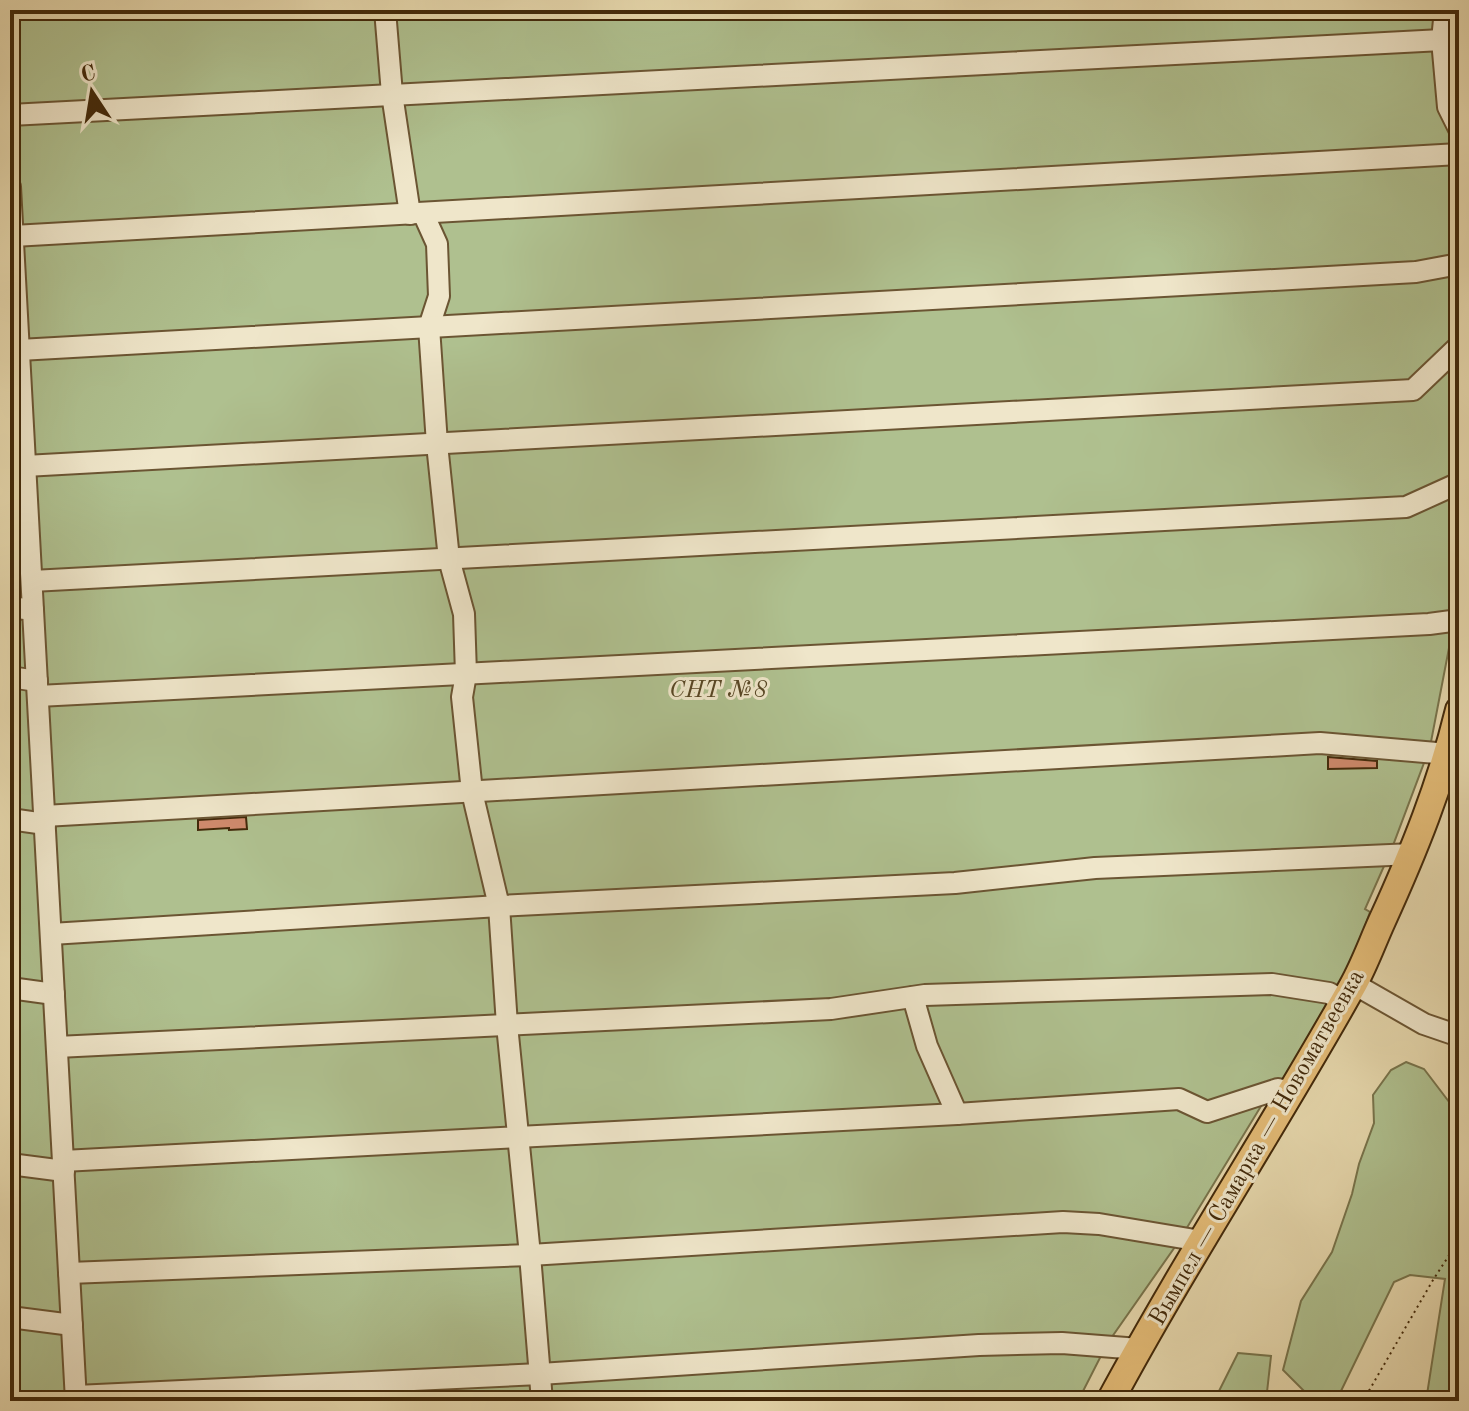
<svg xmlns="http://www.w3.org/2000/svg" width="1469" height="1411" viewBox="0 0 1469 1411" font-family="'Old Standard TT',serif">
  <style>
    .green { fill: #afc08f; stroke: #78744c; stroke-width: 2 }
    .building { fill: #cf8a6d; stroke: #42290a; stroke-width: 2 }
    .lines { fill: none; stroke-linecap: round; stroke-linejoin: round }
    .minor-casing { stroke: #6b5533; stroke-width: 24 }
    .major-casing { stroke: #42290a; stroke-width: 30 }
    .path { stroke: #42290a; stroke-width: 2; stroke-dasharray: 2 4; stroke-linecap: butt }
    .minor { stroke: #efe6ca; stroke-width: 20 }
    .major { stroke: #e4bc77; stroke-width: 26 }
    .labels { text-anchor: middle; stroke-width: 6; stroke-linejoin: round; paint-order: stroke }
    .park-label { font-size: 24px; font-style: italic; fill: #584725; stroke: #efe6ca }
    .street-label { font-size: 24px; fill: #42290a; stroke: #efe6ca }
  </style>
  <rect width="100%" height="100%" fill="#e7d9ae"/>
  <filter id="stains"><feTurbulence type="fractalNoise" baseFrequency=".0025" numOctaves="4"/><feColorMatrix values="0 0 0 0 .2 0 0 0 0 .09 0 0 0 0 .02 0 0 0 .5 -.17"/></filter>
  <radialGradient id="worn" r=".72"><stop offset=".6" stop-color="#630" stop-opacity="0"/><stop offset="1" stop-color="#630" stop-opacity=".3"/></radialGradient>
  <g class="green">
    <polygon points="10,10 1459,10 1459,596 1430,747 1392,848 1365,909 1370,912 1351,966 1294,1070 1282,1081 1277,1080 1177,1244 1107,1344 1078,1401 10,1401"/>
    <polygon points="1406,1062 1424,1069 1459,1115 1459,1401 1426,1401 1445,1279 1410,1275 1394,1282 1341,1391 1322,1401 1314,1401 1283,1370 1301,1301 1332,1252 1352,1194 1359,1164 1374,1123 1373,1095 1391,1070"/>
    <polygon points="1238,1353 1271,1356 1266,1401 1214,1401"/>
  </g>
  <g class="building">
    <polygon points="1328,757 1377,761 1377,768 1328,769"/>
    <polygon points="246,817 247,829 229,830 229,828 198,830 198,820"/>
  </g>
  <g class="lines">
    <g class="minor-casing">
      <g id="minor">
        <polyline points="385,10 392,94 410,214"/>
        <polyline points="1445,10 1442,40 1448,107 1459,129"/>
        <polyline points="10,115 1442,40"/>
        <polyline points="10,187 76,1401"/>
        <polyline points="423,213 437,244 439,296 429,327 437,444 449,559 464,614 466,674 462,697 472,792 499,906 507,1025 530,1255 542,1401"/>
        <polyline points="13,236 1459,154"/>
        <polyline points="19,350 1416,272 1459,264"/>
        <polyline points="10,470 25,466 1413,390 1459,346"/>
        <polyline points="32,581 1406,507 1459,483"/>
        <polyline points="10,607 33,610"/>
        <polyline points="10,677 37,681"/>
        <polyline points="38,696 1429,624 1459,620"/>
        <polyline points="44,816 1320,743 1448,754"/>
        <polyline points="10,819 45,824"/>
        <polyline points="51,934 499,906 955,883 1095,868 1413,854"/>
        <polyline points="1354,984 1424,1024 1459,1036"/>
        <polyline points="10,988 54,994"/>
        <polyline points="913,997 927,1046 957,1114"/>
        <polyline points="57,1047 831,1009 925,995 1272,984 1329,993 1343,1001"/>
        <polyline points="63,1161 957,1114 1179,1099 1207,1112 1278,1089 1293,1092"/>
        <polyline points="10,1164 64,1171"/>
        <polyline points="69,1273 530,1255 1063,1222 1099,1224 1201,1241"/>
        <polyline points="10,1317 72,1325"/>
        <polyline points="76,1396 540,1374 979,1345 1062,1343 1139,1349"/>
      </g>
    </g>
    <g class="major-casing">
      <path id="major" d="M1110 1401C1186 1260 1274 1126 1352 987 1364 966 1372 943 1382 921 1414 851 1441 784 1459 710"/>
    </g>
    <polyline class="path" points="1363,1401 1433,1280 1459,1240"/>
    <use href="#minor" class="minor"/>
    <use href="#major" class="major"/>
  </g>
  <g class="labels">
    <g class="park-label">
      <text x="718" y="697">СНТ №8</text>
    </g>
    <g class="street-label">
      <text transform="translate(1256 1147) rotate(-60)" y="8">Вымпел — Самарка — Новоматвеевка</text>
    </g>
  </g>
  <rect width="1469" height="1411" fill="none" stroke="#e7d9ae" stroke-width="40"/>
  <rect x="12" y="12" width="1445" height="1387" fill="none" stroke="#42290a" stroke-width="4"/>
  <rect x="20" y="20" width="1429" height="1371" fill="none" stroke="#42290a" stroke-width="2"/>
  <g transform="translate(92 92) rotate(348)" stroke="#efe6ca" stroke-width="6" paint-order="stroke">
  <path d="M0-6L14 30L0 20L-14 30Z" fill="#42290a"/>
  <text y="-12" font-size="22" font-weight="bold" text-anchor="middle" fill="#42290a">С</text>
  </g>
  <rect width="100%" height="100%" filter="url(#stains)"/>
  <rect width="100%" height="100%" fill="url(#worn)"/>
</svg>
